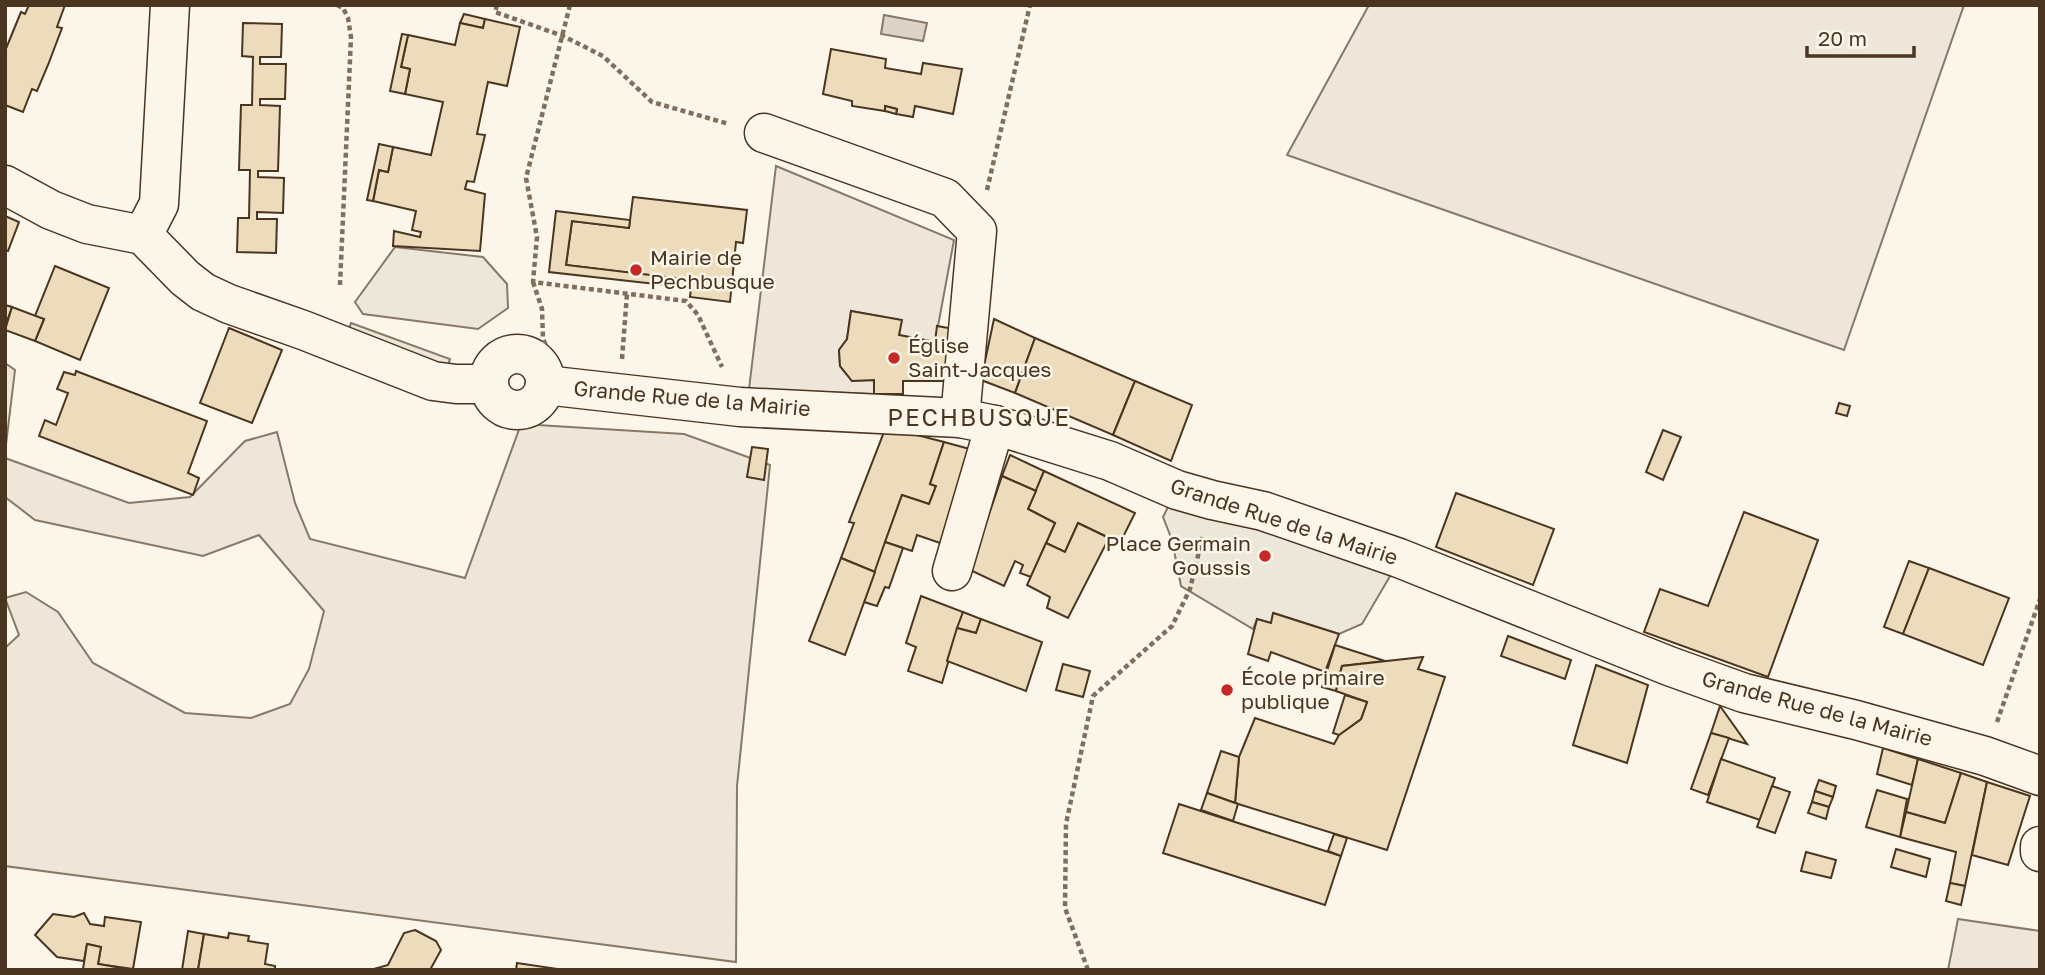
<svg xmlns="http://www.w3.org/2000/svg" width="2045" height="975" viewBox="0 0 2045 975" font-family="'Golos Text',sans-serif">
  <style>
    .green { fill: #ede6d9; stroke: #887966; stroke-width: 2 }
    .parking { fill: #ede7d9; stroke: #887966; stroke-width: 2 }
    .water { fill: #dcd4c6; stroke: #887966; stroke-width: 2 }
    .building { fill: #ecdcbc; stroke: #4a3520; stroke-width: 2 }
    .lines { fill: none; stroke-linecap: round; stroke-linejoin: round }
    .minor-casing { stroke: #4a3520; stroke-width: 41 }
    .path { stroke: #7f6f5c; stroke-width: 4.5; stroke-dasharray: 5 3.5; stroke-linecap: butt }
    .minor { stroke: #fbf6e9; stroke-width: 38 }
    .poi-dot { fill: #c62828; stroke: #fbf6e9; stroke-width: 2.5 }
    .labels { text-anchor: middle; stroke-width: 5; stroke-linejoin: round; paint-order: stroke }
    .poi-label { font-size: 21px; fill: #4a3520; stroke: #fbf6e9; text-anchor: start }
    .street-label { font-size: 21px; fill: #4a3520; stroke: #fbf6e9 }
    .quarter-label { font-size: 24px; letter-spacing: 2px; fill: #4a3520; stroke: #fbf6e9 }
  </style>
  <rect width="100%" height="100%" fill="#fbf6e9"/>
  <g class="green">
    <polygon points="1369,5 1964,5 1844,350 1287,155"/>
    <polygon points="776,166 954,240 935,342 899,335 901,320 851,311 847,339 839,350 840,366 852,381 874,380 874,394 749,389"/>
    <polygon points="5,363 15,370 5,453"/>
    <polygon points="521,424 684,434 770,465 737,786 736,962 5,866 5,648 19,635 5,598 26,592 58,612 93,663 185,713 251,718 290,704 309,669 324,611 259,535 203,556 35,520 5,497 5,458 129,503 190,497 245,441 277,432 295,503 310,539 465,578"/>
    <polygon points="1958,919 2040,931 2040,970 1948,970"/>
  </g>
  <g class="parking">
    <polygon points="395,247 483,257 507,284 508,308 478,329 363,314 355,302"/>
    <polygon points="351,323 450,359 447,368 348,332"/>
    <polygon points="1171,501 1267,524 1393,571 1362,624 1339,634 1274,613 1271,623 1257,619 1253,629 1181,586 1172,540 1163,517"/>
  </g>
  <polygon class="water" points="884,15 927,23 923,41 881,34"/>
  <g class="building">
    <polygon points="29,5 65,5 57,27 62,28 48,65 37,91 32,89 23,112 5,105 5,51 21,12 25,14"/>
    <polygon points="464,14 485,19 483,28 460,23"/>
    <polygon points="485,19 520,27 507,86 488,82 477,134 485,135 474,182 467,181 465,189 485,194 480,251 393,246 394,231 420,237 421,232 412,230 416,211 373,201 379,170 388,172 393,147 431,155 443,102 405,94 410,69 401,67 408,35 455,45 460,23 483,28"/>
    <polygon points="243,23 282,24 281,57 260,57 260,64 286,64 285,99 260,99 260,105 280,106 278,171 258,171 258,177 284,178 283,213 257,212 257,219 277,219 276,253 237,252 238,218 249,218 250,170 239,170 241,105 252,105 253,57 242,56"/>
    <polygon points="402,34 408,35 401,67 410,69 405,94 390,91"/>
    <polygon points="831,49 886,59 885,68 921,74 923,63 962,69 953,114 915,106 913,117 896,114 897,109 885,106 885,111 852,106 852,101 823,94"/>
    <polygon points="885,106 897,109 896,114 885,111"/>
    <polygon points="379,144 393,147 388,172 379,170 373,201 367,200"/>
    <polygon points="633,197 747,210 743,243 736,242 730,302 690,297 692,280 566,265 572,221 629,228"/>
    <polygon points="556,211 630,220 629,228 572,221 566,265 692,280 691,288 549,272"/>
    <polygon points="5,216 19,222 8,251 5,250"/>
    <polygon points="55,266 109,288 80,360 35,341 44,319 35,316"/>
    <polygon points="5,305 12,307 5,327"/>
    <polygon points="12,307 44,319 35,341 5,330"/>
    <polygon points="851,311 902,320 899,335 935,342 937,326 954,329 946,381 903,381 903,394 874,394 874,380 852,381 840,366 839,350 847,339"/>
    <polygon points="994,319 1035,338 1015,393 981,380"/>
    <polygon points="229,328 282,350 252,423 200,403"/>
    <polygon points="1035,338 1135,381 1113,435 1015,393"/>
    <polygon points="76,371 207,421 188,473 199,478 193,495 39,436 45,420 56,425 68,393 57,389 64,372 75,375"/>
    <polygon points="1135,381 1192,405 1171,461 1113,435"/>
    <polygon points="1839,403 1850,406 1847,416 1836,413"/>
    <polygon points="886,427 944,442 930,484 936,486 929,504 902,495 875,572 841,558 854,523 849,522"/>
    <polygon points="1663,430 1681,437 1663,480 1646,472"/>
    <polygon points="944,442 977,451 943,544 917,535 912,551 885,542 902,495 929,504 936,486 930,484"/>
    <polygon points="752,447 768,449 764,480 747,477"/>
    <polygon points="1010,455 1044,471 1036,491 1002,476"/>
    <polygon points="1044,471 1135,513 1120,543 1078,523 1065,552 1046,543 1055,523 1028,509"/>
    <polygon points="1002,476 1036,491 1028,509 1055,523 1031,577 1020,573 1023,565 1015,561 1004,586 970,570"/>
    <polygon points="1456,493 1554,529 1533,585 1436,547"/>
    <polygon points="1744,512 1818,540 1768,677 1644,632 1660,589 1708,606"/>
    <polygon points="1078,523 1109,538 1068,618 1047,608 1050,597 1027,585 1046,543 1065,552"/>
    <polygon points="885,542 903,548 889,588 885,587 877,606 864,602"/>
    <polygon points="841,558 875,572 845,655 809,641"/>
    <polygon points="1909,561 1929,568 1903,634 1884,627"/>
    <polygon points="1929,568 2009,598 1983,665 1903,634"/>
    <polygon points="921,596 963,612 942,683 908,671 916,647 906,643"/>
    <polygon points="963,612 981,619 976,633 957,628"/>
    <polygon points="1273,613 1339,634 1325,672 1271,652 1268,661 1248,654 1257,619 1271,623"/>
    <polygon points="981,619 1042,642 1026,691 947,661 957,628 976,633"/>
    <polygon points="1508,636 1571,660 1565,679 1501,656"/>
    <polygon points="1335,645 1385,661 1342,666 1336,691 1322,687"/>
    <polygon points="1423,657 1418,669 1445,677 1387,850 1235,803 1239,757 1255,718 1334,744 1339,735 1361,719 1367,702 1336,691 1342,666"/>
    <polygon points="1063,664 1090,671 1083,697 1056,690"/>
    <polygon points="1596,665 1648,685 1627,763 1573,745"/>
    <polygon points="1345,695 1367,702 1361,719 1339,735 1333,733"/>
    <polygon points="1720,706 1747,744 1711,733"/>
    <polygon points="1711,733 1729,738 1708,795 1691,789"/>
    <polygon points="1883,748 1918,759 1912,785 1877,774"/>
    <polygon points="1221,751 1239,757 1235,803 1207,793"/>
    <polygon points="1721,759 1775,778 1760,820 1707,802"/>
    <polygon points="1918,759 1961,773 1945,823 1906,812"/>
    <polygon points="1961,773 1987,782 1965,886 1950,883 1956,852 1900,837 1906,812 1945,823"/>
    <polygon points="1819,780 1836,786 1833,797 1815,791"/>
    <polygon points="1987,782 2030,796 2008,865 1972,855"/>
    <polygon points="1772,786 1790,792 1775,833 1757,827"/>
    <polygon points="1877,790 1907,799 1900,837 1866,827"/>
    <polygon points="1815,791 1833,797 1829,807 1812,802"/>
    <polygon points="1207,793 1238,804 1233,821 1201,810"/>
    <polygon points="1812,802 1829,807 1826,819 1808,813"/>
    <polygon points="1179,804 1341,856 1325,905 1163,853"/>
    <polygon points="1334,834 1347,838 1341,856 1328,851"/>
    <polygon points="1896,849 1930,859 1926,877 1891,867"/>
    <polygon points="1806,852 1836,860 1831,878 1801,871"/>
    <polygon points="1950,883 1965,886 1961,905 1946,901"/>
    <polygon points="84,913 90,924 104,926 105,917 141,922 133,969 98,964 101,947 87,944 84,961 57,957 35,935 53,914 74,917"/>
    <polygon points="415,930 436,941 441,950 430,970 374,969 388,965 404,933"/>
    <polygon points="188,931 204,934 198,970 182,970"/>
    <polygon points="229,933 249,936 248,941 268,944 265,964 275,966 275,970 198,970 204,934 228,938"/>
    <polygon points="87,944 101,947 98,964 133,970 83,969"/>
    <polygon points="517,963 558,969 558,970 516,970"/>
  </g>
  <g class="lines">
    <g class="minor-casing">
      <g id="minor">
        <polyline points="764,133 945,198 977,231 960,418"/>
        <polyline points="5,185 51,210 87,224 143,235 185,278 203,292 229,304 303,330 433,381 456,384 488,384"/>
        <polyline points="143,235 159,204 170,5"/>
        <circle cx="517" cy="382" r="28"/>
        <polyline points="545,385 740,407 960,418 995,425 1110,461 1177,490 1212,500 1263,511 1399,558 1669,666 1744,693 1856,720 1985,756 2040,776"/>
        <polyline points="952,571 995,425"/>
        <polyline points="2040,846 2040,852"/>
      </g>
    </g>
    <g class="path">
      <polyline points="337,5 343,8 348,18 351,37 340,285"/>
      <polyline points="497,5 495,12 563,36 603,56 652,102 729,124"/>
      <polyline points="570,5 526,178 537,237 533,282 686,301 698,315 722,367"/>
      <polyline points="987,190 1030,5"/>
      <polyline points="533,282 542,309 543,339 548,349"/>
      <polyline points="622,359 627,294"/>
      <polyline points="1997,722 2040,599"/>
      <polyline points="1088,970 1065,908 1066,824 1093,696 1172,626 1190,589 1203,535"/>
    </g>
    <use href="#minor" class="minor"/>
  </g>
  <g class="poi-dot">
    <circle cx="636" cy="270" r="7"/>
    <circle cx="894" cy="358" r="7"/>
    <circle cx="1265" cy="556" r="7"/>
    <circle cx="1227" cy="690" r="7"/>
  </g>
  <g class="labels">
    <g class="poi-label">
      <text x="650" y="265">Mairie de<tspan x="650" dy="24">Pechbusque</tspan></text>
      <text x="908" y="353">Église<tspan x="908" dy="24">Saint-Jacques</tspan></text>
      <text x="1251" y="551" text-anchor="end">Place Germain<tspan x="1251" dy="24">Goussis</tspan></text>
      <text x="1241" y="685">École primaire<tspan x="1241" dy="24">publique</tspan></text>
    </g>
    <g class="street-label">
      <text transform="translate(692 399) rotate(5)" y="7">Grande Rue de la Mairie</text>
      <text transform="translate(1284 522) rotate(18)" y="7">Grande Rue de la Mairie</text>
      <text transform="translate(1817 709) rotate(15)" y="7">Grande Rue de la Mairie</text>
    </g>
    <g class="quarter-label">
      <text x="979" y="426">PECHBUSQUE</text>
    </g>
  </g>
  <rect width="2045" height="975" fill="none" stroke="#4a3520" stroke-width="14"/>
  <path d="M1807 46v10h107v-10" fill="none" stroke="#4a3520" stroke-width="3.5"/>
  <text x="1818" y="46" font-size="21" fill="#4a3520" stroke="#fbf6e9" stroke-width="5" paint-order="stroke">20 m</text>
</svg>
